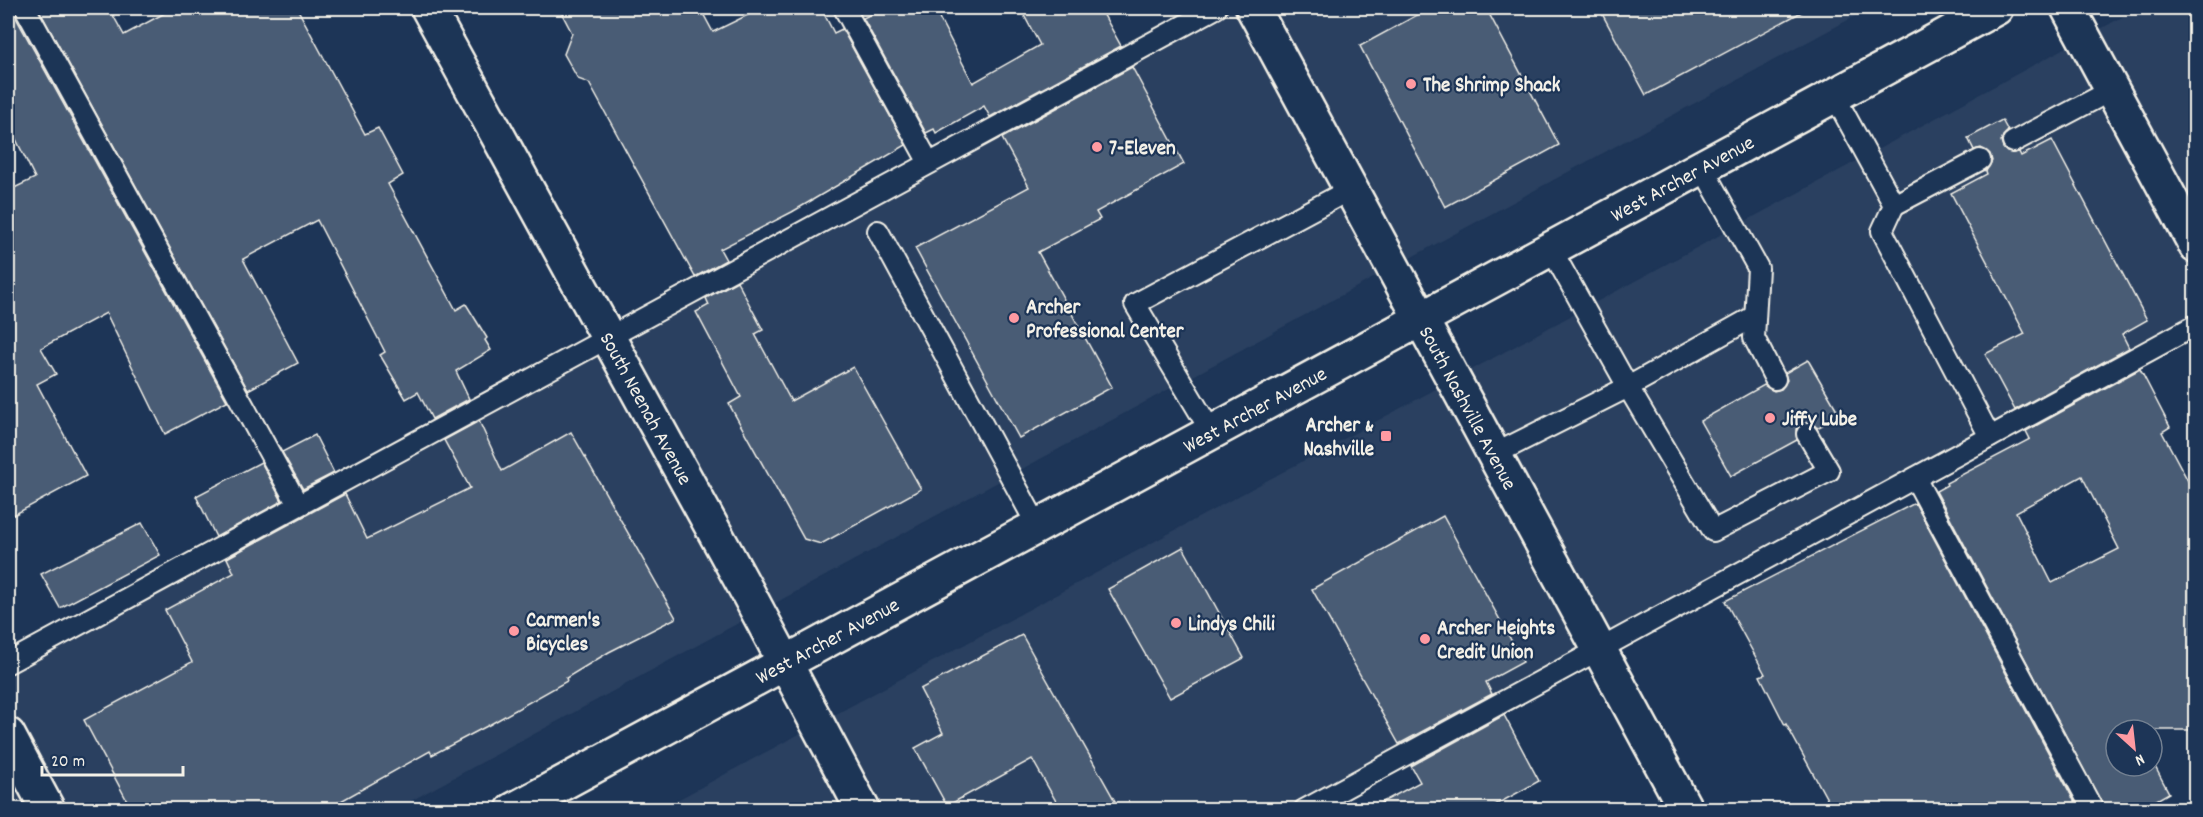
<svg xmlns="http://www.w3.org/2000/svg" width="2203" height="817" viewBox="0 0 2203 817" font-family="Dekko,sans-serif">
  <style>
    .built { fill: #2a4060 }
    .building { fill: #485b74; stroke: #f4f1e8; stroke-width: 1.5; fill-rule: evenodd }
    .lines { fill: none; stroke-linecap: round; stroke-linejoin: round }
    .lane-casing { stroke: #f4f1e8; stroke-width: 24 }
    .street-casing { stroke: #f4f1e8; stroke-width: 38 }
    .secondary-casing { stroke: #f4f1e8; stroke-width: 38 }
    .lane { stroke: #1d3557; stroke-width: 20 }
    .street { stroke: #1d3557; stroke-width: 33 }
    .secondary { stroke: #1d3557; stroke-width: 33 }
    .poi-dot { fill: #ff9aa2; stroke: #1d3557; stroke-width: 2 }
    .labels { text-anchor: middle; stroke-width: 4.5; stroke-linejoin: round; paint-order: stroke }
    .poi-label { font-size: 21px; font-weight: bold; fill: #f4f1e8; stroke: #1d3557; text-anchor: start }
    .street-label { font-size: 21px; fill: #f4f1e8; stroke: #1d3557 }
  </style>
  <rect width="100%" height="100%" fill="#1d3557"/>
  <filter id="ink" filterUnits="userSpaceOnUse"><feTurbulence type="fractalNoise" baseFrequency=".0167" numOctaves="2"/><feDisplacementMap in="SourceGraphic" scale="12" xChannelSelector="R" yChannelSelector="G"/><feConvolveMatrix kernelMatrix="1 2 1 2 8 2 1 2 1" color-interpolation-filters="sRGB"/></filter>
  <g filter="url(#ink)">
    <g class="built">
      <polygon points="1189,8 1870,8 396,809 8,810 8,651"/>
      <polygon points="2139,8 2195,8 2195,318 1296,809 659,810"/>
    </g>
    <g class="building">
      <polygon points="8,8 13,8 14,14 227,401 165,434 106,313 41,348 56,374 37,384 86,476 8,518 8,191 35,178 8,123"/>
      <polygon points="38,8 109,8 124,35 174,8 297,8 365,134 378,128 403,175 388,184 456,310 466,304 487,338 485,340 491,350 456,371 469,399 432,419 418,392 406,399 380,355 385,352 317,220 243,259 298,363 248,390"/>
      <polygon points="559,8 700,8 713,32 762,8 821,8 834,33 842,29 906,145 792,212 720,249 726,260 695,277 589,83 578,79 564,54 572,33"/>
      <polygon points="884,8 934,8 973,83 1040,45 1020,8 1100,8 1121,46 990,117 984,106 936,133 934,129 926,133 863,18"/>
      <polygon points="1430,8 1486,8 1559,145 1445,207 1360,46"/>
      <polygon points="1599,8 1809,8 1646,95"/>
      <polygon points="1132,67 1184,164 1096,212 1100,219 1038,252 1112,387 1019,438 915,248 1029,187 1002,138"/>
      <polygon points="2002,120 2008,131 2003,136 2001,142 2003,148 2007,152 2019,152 2021,156 2052,140 2147,320 2122,334 2129,348 2015,410 1985,354 2025,334 1951,193 1987,174 1986,171 1992,161 1990,154 1981,148 1974,150 1968,138"/>
      <polygon points="737,281 763,330 755,334 791,401 853,367 921,489 821,544 804,539 729,404 741,397 696,312 709,305 706,298"/>
      <polygon points="1808,360 1840,415 1817,428 1812,423 1801,423 1796,429 1797,440 1731,476 1700,421 1764,385 1774,391 1781,389 1787,380 1785,373"/>
      <path d="M2140 369 2170 427 2162 432 2196 496V730H2116V766H2152V761L2169 793 2139 810H2105L1936 491 1947 485 1946 483 2030 439 2026 431ZM2082 476 2119 549 2052 583 2016 512Z"/>
      <polygon points="479,421 502,471 571,432 676,618 609,652 566,678 567,681 489,725 432,755 430,751 325,810 132,810 84,720 192,662 165,610 234,573 227,558 345,494 367,539 470,488 444,440"/>
      <polygon points="315,435 334,473 303,489 282,452"/>
      <polygon points="261,462 282,501 216,537 196,496"/>
      <polygon points="1915,503 2079,810 1833,810 1786,724 1785,725 1760,676 1765,674 1725,601"/>
      <polygon points="1443,516 1523,662 1486,682 1492,694 1399,744 1312,589"/>
      <polygon points="142,523 160,555 60,608 41,574"/>
      <polygon points="1183,547 1244,658 1170,698 1108,589"/>
      <polygon points="1022,635 1120,810 1061,810 1032,759 947,806 915,748 943,733 920,689"/>
      <polygon points="1504,715 1539,781 1486,810 1368,810 1420,782 1411,766"/>
    </g>
    <g class="lines">
      <g class="lane-casing">
        <g id="lane">
          <polyline points="25,8 298,505"/>
          <polyline points="844,8 929,163"/>
          <polyline points="1834,95 1894,205 1882,231 1990,437"/>
          <polyline points="2013,142 2112,90"/>
          <polyline points="1702,167 1758,268 1754,338 1775,379"/>
          <polyline points="1894,205 1980,160"/>
          <polyline points="878,231 1038,527"/>
          <polyline points="1551,249 1628,387 1713,531 1829,471 1807,434"/>
          <polyline points="1212,433 1135,304 1351,189"/>
          <polyline points="1495,454 1628,387 1755,316"/>
          <polyline points="1915,478 2093,810"/>
          <polyline points="8,663 1216,8"/>
          <polyline points="1304,810 2196,325"/>
        </g>
      </g>
      <g class="street-casing">
        <g id="street">
          <path id="s1" d="M428 8 748 593 863 810"/>
          <path id="s2" d="M1253 8 1686 810"/>
          <polyline points="2068,8 2196,246"/>
          <polyline points="8,735 48,810"/>
        </g>
      </g>
      <g class="secondary-casing">
        <g id="secondary">
          <path id="s3" d="M513 810 1996 8"/>
        </g>
      </g>
      <use href="#lane" class="lane"/>
      <use href="#street" class="street"/>
      <use href="#secondary" class="secondary"/>
    </g>
  </g>
  <g class="poi-dot">
    <circle cx="1411" cy="84" r="6"/>
    <circle cx="1097" cy="147" r="6"/>
    <circle cx="1014" cy="318" r="6"/>
    <circle cx="1770" cy="418" r="6"/>
    <rect x="1380" y="430" width="12" height="12" rx="3"/>
    <circle cx="1176" cy="623" r="6"/>
    <circle cx="514" cy="631" r="6"/>
    <circle cx="1425" cy="639" r="6"/>
  </g>
  <g class="labels">
    <g class="poi-label">
      <text x="1423" y="91">The Shrimp Shack</text>
      <text x="1109" y="154">7-Eleven</text>
      <text x="1026" y="313">Archer<tspan x="1026" dy="24">Professional Center</tspan></text>
      <text x="1782" y="425">Jiffy Lube</text>
      <text x="1374" y="431" text-anchor="end">Archer &amp;<tspan x="1374" dy="24">Nashville</tspan></text>
      <text x="526" y="626">Carmen's<tspan x="526" dy="24">Bicycles</tspan></text>
      <text x="1188" y="630">Lindys Chili</text>
      <text x="1437" y="634">Archer Heights<tspan x="1437" dy="24">Credit Union</tspan></text>
    </g>
    <g class="street-label">
      <text dy="7" stroke="none"><textPath href="#s3" startOffset="1329">West Archer Avenue</textPath></text>
      <text dy="7" stroke="none"><textPath href="#s1" startOffset="456">South Neenah Avenue</textPath></text>
      <text dy="7" stroke="none"><textPath href="#s2" startOffset="454">South Nashville Avenue</textPath></text>
      <text dy="7" stroke="none"><textPath href="#s3" startOffset="843">West Archer Avenue</textPath></text>
      <text dy="7" stroke="none"><textPath href="#s3" startOffset="357">West Archer Avenue</textPath></text>
    </g>
  </g>
  <rect width="2203" height="817" fill="none" stroke="#1d3557" stroke-width="30"/>
  <rect x="15" y="15" width="2173" height="787" fill="none" stroke="#f4f1e8" stroke-width="2" filter="url(#ink)"/>
  <g transform="translate(2134 748) rotate(153)"><circle r="28" fill="#1d3557" stroke="#738091" stroke-width="1.5"/>
  <path d="M0-4.5L10 22L0 15L-10 22Z" fill="#ff9aa2"/>
  <text y="-9" font-size="16" font-weight="bold" text-anchor="middle" fill="#f4f1e8">N</text>
  </g>
  <path d="M42 766v9h141v-9" fill="none" stroke="#f4f1e8" stroke-width="3"/>
  <text x="51" y="766" font-size="18" fill="#f4f1e8" stroke="#1d3557" stroke-width="4.5" paint-order="stroke">20 m</text>
</svg>
